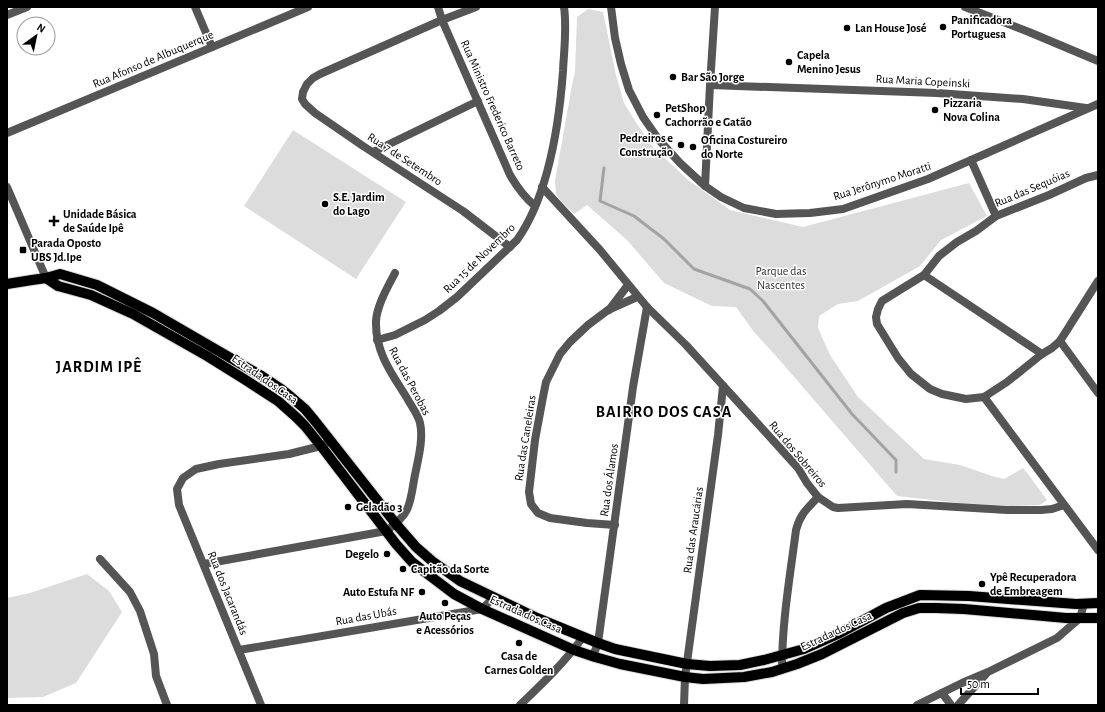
<svg xmlns="http://www.w3.org/2000/svg" width="1105" height="712" viewBox="0 0 1105 712" font-family="'Alegreya Sans',sans-serif">
  <style>
    .green { fill: #dcdcdc }
    .lines { fill: none; stroke-linecap: round; stroke-linejoin: round }
    .stream { stroke: #a3a3a3; stroke-width: 3 }
    .primary-casing { stroke: #dbdbdb; stroke-width: 12 }
    .minor { stroke: #555; stroke-width: 8 }
    .primary { stroke: #000; stroke-width: 10 }
    .poi-dot { fill: #000; stroke: #fff; stroke-width: 1.5 }
    .labels { text-anchor: middle; stroke-width: 3; stroke-linejoin: round; paint-order: stroke }
    .poi-label { font-size: 12px; font-weight: bold; fill: #000; stroke: #fff; text-anchor: start }
    .street-label { font-size: 12px; fill: #000; stroke: #fff }
    .park-label { font-size: 12px; fill: #333; stroke: #fff }
    .district-label { font-size: 16px; font-weight: bold; letter-spacing: 1px; fill: #000; stroke: #fff }
  </style>
  <rect width="100%" height="100%" fill="#fff"/>
  <g class="green">
    <polygon points="588,9 603,12 616,75 624,103 637,124 652,146 688,180 730,210 803,227 969,183 987,216 941,240 920,266 858,301 838,304 819,316 818,328 830,355 858,397 924,459 960,465 992,476 1004,479 1023,468 1028,474 1047,500 1040,505 1012,506 960,503 897,496 776,356 754,332 736,307 712,306 664,283 627,240 587,205 574,214 562,202 556,194 555,181 572,85 575,72 577,17"/>
    <polygon points="293,130 406,202 356,279 244,206"/>
    <polygon points="87,574 109,591 122,612 76,683 43,697 7,698 7,598 30,593"/>
  </g>
  <g class="lines">
    <polyline class="stream" points="604,168 600,201 634,216 664,239 694,269 750,289 763,301 852,414 896,460 896,472"/>
    <g class="primary-casing">
      <g id="primary">
        <polyline points="46,278 58,286 91,295 133,314 207,356 244,379 278,401 296,417 305,426 321,446 396,544 412,562 425,572 454,594 482,609 574,650 595,657 620,664 685,677 703,679 744,677 772,672 797,664 822,654 903,613 919,608 936,608 964,609 1066,618 1098,618"/>
        <polyline points="7,284 32,280 46,278 60,274 97,285 153,313 260,375 281,389 291,397 305,409 315,421 396,524 416,547 432,561 460,581 537,618 598,643 615,649 687,664 710,666 740,665 764,660 804,649 838,634 886,608 920,595 969,596 1076,604 1098,603"/>
      </g>
    </g>
    <g class="minor">
      <polyline points="195,7 212,47"/>
      <path d="M438 7 442 20 510 175C517 187 524 197 535 206"/>
      <polyline points="476,7 442,20 320,74 313,78 307,84 303,92 302,99 305,104 315,113 363,146 463,211 510,247"/>
      <polyline points="611,7 615,38 621,64 629,90 643,117 659,140 680,163 705,186 721,197 744,208 776,214 810,213 843,209 928,179 1098,104"/>
      <polyline points="965,7 1029,32 1098,61"/>
      <polyline points="7,15 27,7"/>
      <polyline points="710,85 937,93 1023,99 1086,108"/>
      <polyline points="7,133 308,7"/>
      <polyline points="373,152 478,101"/>
      <polyline points="971,160 996,216"/>
      <polyline points="1098,175 1086,178 1049,195 996,216 976,231 957,242 939,256 924,275 882,301 878,309 876,317 877,324 898,358 911,374 930,389 942,394 966,399 984,397 1007,382 1042,354 1052,348 1060,341 1098,281"/>
      <polyline points="705,186 710,85 715,7"/>
      <polyline points="7,187 46,278"/>
      <polyline points="542,187 600,250 647,307 686,345 779,447 798,468 807,483 818,497 833,507 838,508 907,504 1007,510 1041,510 1052,509 1064,505"/>
      <polyline points="924,275 1042,354"/>
      <polyline points="609,310 628,285"/>
      <path d="M377 340 395 335 425 320 439 311 457 297 517 240C549 195 559 125 563 71 564 50 567 28 564 7"/>
      <polyline points="1060,341 1098,393"/>
      <polyline points="984,397 1098,550"/>
      <polyline points="615,525 587,523 550,518 538,513 531,504 529,492 535,440 543,397 546,382 560,354 570,342 588,325 608,310 637,297"/>
      <polyline points="100,559 130,592 140,611 154,654 156,676 167,705"/>
      <path d="M204 564 386 531C409 515 410 506 414 480 417 463 424 440 420 423 418 414 411 406 407 398 392 374 376 353 376 324 375 309 388 286 395 273"/>
      <polyline points="239,650 482,609 494,597"/>
      <polyline points="593,656 598,643 633,387 647,307"/>
      <path d="M782 668C782 622 790 576 796 530 800 514 807 509 818 497"/>
      <polyline points="942,693 951,705"/>
      <polyline points="261,705 179,505 177,489 183,478 196,469 219,464 289,454 321,446 331,441"/>
      <path d="M520 705C542 684 565 662 583 637"/>
      <polyline points="684,705 685,677 718,435 723,386"/>
      <polyline points="917,705 962,683 988,672 1057,638 1080,618 1084,604"/>
      <polyline points="958,705 986,674"/>
    </g>
    <use href="#primary" class="primary"/>
  </g>
  <g class="poi-dot">
    <circle cx="943" cy="27" r="4"/>
    <circle cx="847" cy="28" r="4"/>
    <circle cx="789" cy="62" r="4"/>
    <circle cx="673" cy="77" r="4"/>
    <circle cx="935" cy="110" r="4"/>
    <circle cx="657" cy="115" r="4"/>
    <circle cx="681" cy="145" r="4"/>
    <circle cx="693" cy="147" r="4"/>
    <circle cx="325" cy="204" r="4"/>
    <path d="M52 215h4v4h4v4h-4v4h-4v-4h-4v-4h4z"/>
    <rect x="19" y="246" width="8" height="8" rx="2"/>
    <circle cx="348" cy="507" r="4"/>
    <circle cx="387" cy="554" r="4"/>
    <circle cx="403" cy="569" r="4"/>
    <circle cx="982" cy="584" r="4"/>
    <circle cx="422" cy="592" r="4"/>
    <circle cx="445" cy="603" r="4"/>
    <circle cx="519" cy="643" r="4"/>
  </g>
  <g class="labels">
    <g class="poi-label">
      <text x="951" y="24">Panificadora<tspan x="951" dy="14">Portuguesa</tspan></text>
      <text x="855" y="32">Lan House José</text>
      <text x="797" y="59">Capela<tspan x="797" dy="14">Menino Jesus</tspan></text>
      <text x="681" y="81">Bar São Jorge</text>
      <text x="943" y="107">Pizzaria<tspan x="943" dy="14">Nova Colina</tspan></text>
      <text x="665" y="112">PetShop<tspan x="665" dy="14">Cachorrão e Gatão</tspan></text>
      <text x="673" y="142" text-anchor="end">Pedreiros e<tspan x="673" dy="14">Construção</tspan></text>
      <text x="701" y="144">Oficina Costureiro<tspan x="701" dy="14">do Norte</tspan></text>
      <text x="333" y="201">S.E. Jardim<tspan x="333" dy="14">do Lago</tspan></text>
      <text x="63" y="218">Unidade Básica<tspan x="63" dy="14">de Saúde Ipê</tspan></text>
      <text x="31" y="247">Parada Oposto<tspan x="31" dy="14">UBS Jd.Ipe</tspan></text>
      <text x="356" y="511">Geladão 3</text>
      <text x="379" y="558" text-anchor="end">Degelo</text>
      <text x="411" y="573">Capitão da Sorte</text>
      <text x="990" y="581">Ypê Recuperadora<tspan x="990" dy="14">de Embreagem</tspan></text>
      <text x="414" y="596" text-anchor="end">Auto Estufa NF</text>
      <text x="445" y="620" text-anchor="middle">Auto Peças<tspan x="445" dy="14">e Acessórios</tspan></text>
      <text x="519" y="660" text-anchor="middle">Casa de<tspan x="519" dy="14">Carnes Golden</tspan></text>
    </g>
    <g class="street-label">
      <text transform="translate(153 59) rotate(-23)" y="4">Rua Afonso de Albuquerque</text>
      <text transform="translate(923 81) rotate(3)" y="4">Rua Maria Copeinski</text>
      <text transform="translate(493 105) rotate(66)" y="4">Rua Ministro Frederico Barreto</text>
      <text transform="translate(405 159) rotate(33)" y="4">Rua 7 de Setembro</text>
      <text transform="translate(882 181) rotate(-18)" y="4">Rua Jerônymo Moratti</text>
      <text transform="translate(1032 188) rotate(-23)" y="4">Rua das Sequóias</text>
      <text transform="translate(479 258) rotate(-44)" y="4">Rua 15 de Novembro</text>
      <text transform="translate(265 379) rotate(35)" y="4">Estrada dos Casa</text>
      <text transform="translate(410 381) rotate(62)" y="4">Rua das Perobas</text>
      <text transform="translate(525 438) rotate(-81)" y="4">Rua das Caneleiras</text>
      <text transform="translate(798 454) rotate(50)" y="4">Rua dos Sobreiros</text>
      <text transform="translate(609 480) rotate(-82)" y="4">Rua dos Álamos</text>
      <text transform="translate(693 530) rotate(-82)" y="4">Rua das Araucárias</text>
      <text transform="translate(228 593) rotate(68)" y="4">Rua dos Jacarandás</text>
      <text transform="translate(526 614) rotate(24)" y="4">Estrada dos Casa</text>
      <text transform="translate(366 616) rotate(-10)" y="4">Rua das Ubás</text>
      <text transform="translate(836 631) rotate(-25)" y="4">Estrada dos Casa</text>
    </g>
    <g class="park-label">
      <text x="781" y="275">Parque das<tspan x="781" dy="14">Nascentes</tspan></text>
    </g>
    <g class="district-label">
      <text x="99" y="372">JARDIM IPÊ</text>
      <text x="664" y="417">BAIRRO DOS CASA</text>
    </g>
  </g>
  <rect width="1105" height="712" fill="none" stroke="#000000" stroke-width="16"/>
  <g transform="translate(36 36) rotate(33)"><circle r="19" fill="#ffffff" stroke="#999999"/>
  <path d="M0-3L7 15L0 10L-7 15Z" fill="#000000"/>
  <text y="-6" font-size="11" font-weight="bold" text-anchor="middle" fill="#000000">N</text>
  </g>
  <path d="M961 688v6h77v-6" fill="none" stroke="#000000" stroke-width="2"/>
  <text x="967" y="688" font-size="12" fill="#000000" stroke="#ffffff" stroke-width="3" paint-order="stroke">50 m</text>
</svg>
